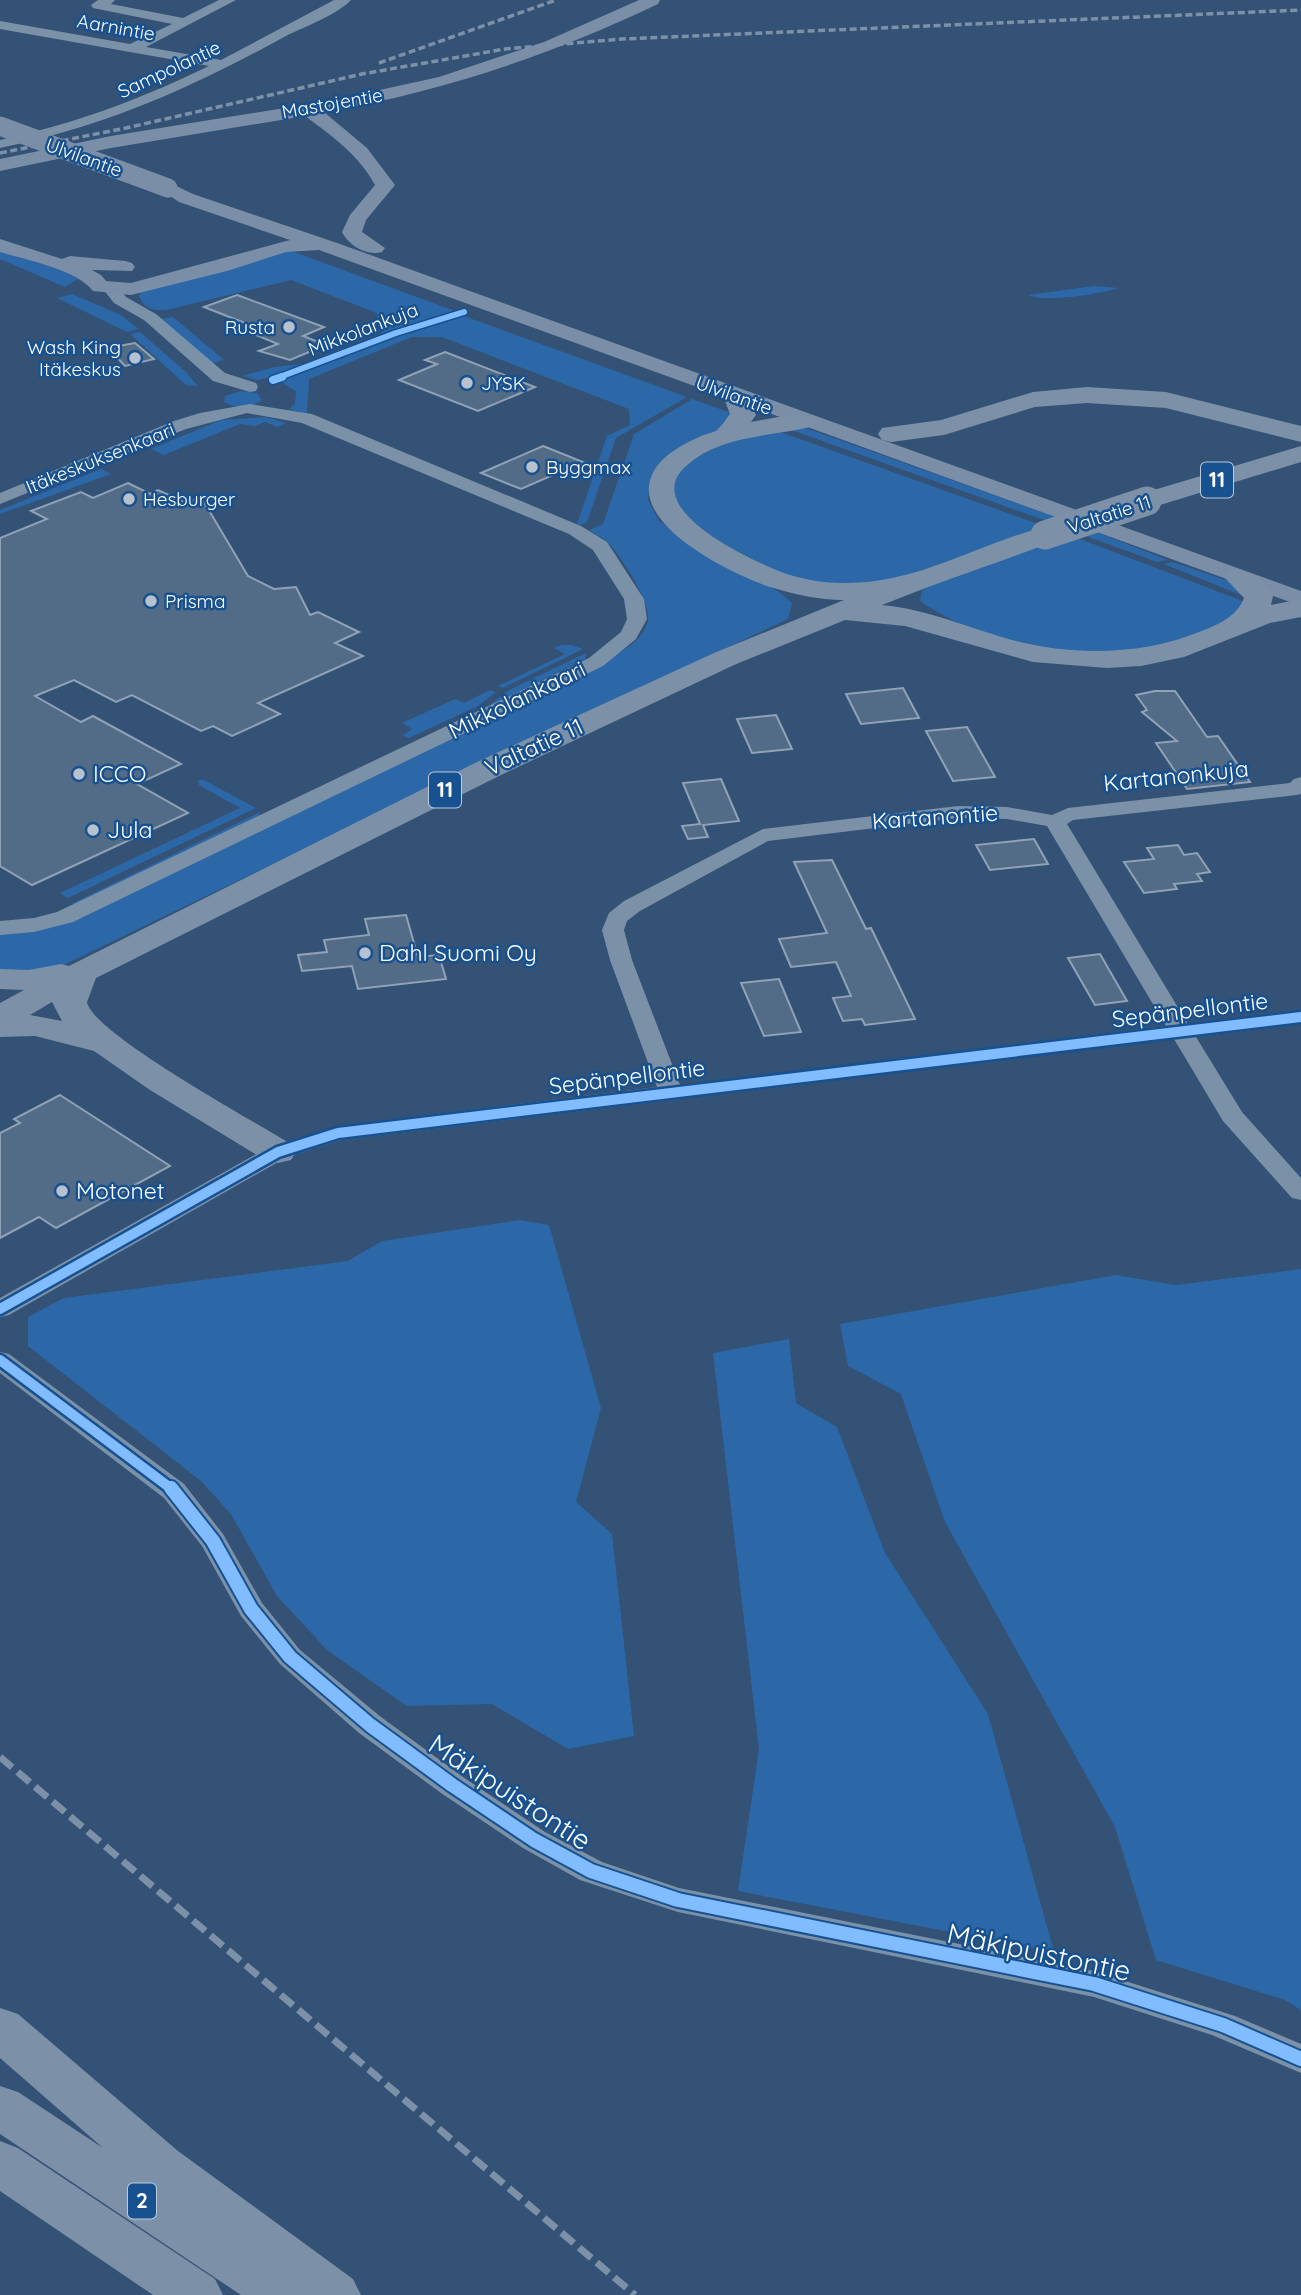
<svg xmlns="http://www.w3.org/2000/svg" width="1301" height="2295" viewBox="0 0 1301 2295" font-family="Quicksand,sans-serif">
  <style>
    .green { fill: #2c68a7 }
    .building { fill: #526b86; stroke: #90a2b6; stroke-width: 2 }
    .lines { fill: none; stroke-linecap: round; stroke-linejoin: round }
    .minor { fill: #7b91a8; fill-rule: evenodd }
    .major { fill: #7a8ea7; fill-rule: evenodd }
    .highway { fill: #7c91a7; fill-rule: evenodd }
    .rail-far1 { stroke: #7c91a7; stroke-width: 3.5; stroke-dasharray: 7 3.5; stroke-linecap: butt }
    .rail { stroke: #7c91a7; stroke-width: 7; stroke-dasharray: 16 7; stroke-linecap: butt }
    .major-bridge { stroke: #7a8ea7; stroke-width: 19 }
    .highway-bridge { stroke: #7c91a7; stroke-width: 29 }
    .cycleway-far3-casing { stroke: #185190; stroke-width: 9 }
    .cycleway-far2-casing { stroke: #185190; stroke-width: 11 }
    .cycleway-far1-casing { stroke: #185190; stroke-width: 15 }
    .cycleway-casing { stroke: #185190; stroke-width: 18 }
    .cycleway-far3 { stroke: #80bcff; stroke-width: 6 }
    .cycleway-far2 { stroke: #80bcff; stroke-width: 8 }
    .cycleway-far1 { stroke: #80bcff; stroke-width: 10 }
    .cycleway { stroke: #80bcff; stroke-width: 14 }
    .poi-dot { fill: #b8c2cf; stroke: #185190; stroke-width: 2.5 }
    .labels { text-anchor: middle; stroke-width: 5; stroke-linejoin: round; paint-order: stroke }
    .far-street-label { font-size: 19px; fill: #fff; stroke: #185190 }
    .far-poi-label { font-size: 19px; fill: #fff; stroke: #185190; text-anchor: start }
    .shield { fill: #185190; stroke: #bacbde; stroke-width: 2 }
    .shield-label { font-size: 21px; font-weight: bold; fill: #fff }
    .street-label { font-size: 23px; fill: #fff; stroke: #185190 }
    .poi-label { font-size: 23px; fill: #fff; stroke: #185190; text-anchor: start }
    .near-street-label { font-size: 28px; fill: #fff; stroke: #185190 }
  </style>
  <rect width="100%" height="100%" fill="#335275"/>
  <g class="green">
    <path d="M286 249 455 311 288 373 258 380 242 376 274 367 312 363 382 334 377 313 291 280 166 310C153 311 144 309 139 296L142 291Z"/>
    <polygon points="0,251 20,258 54,264 78,279 65,287 0,259"/>
    <path d="M1094 286 1119 288C1099 294 1046 303 1028 295Z"/>
    <polygon points="72,294 119,314 139,329 127,332 57,298"/>
    <polygon points="461,315 687,397 616,438 587,522 580,525 577,524 607,436 630,425 629,409 442,337 412,337 309,379 307,414 289,409 295,404 296,391 279,381 375,343"/>
    <polygon points="173,317 224,360 210,364 161,319"/>
    <polygon points="140,332 186,372 198,386 186,385 130,334"/>
    <path d="M241 391 257 393 262 400C251 408 235 409 224 402L225 396Z"/>
    <path d="M692 399 737 415 725 427 662 464 650 481 648 500 659 521 779 592 792 603 788 619 479 764 72 961 47 972 0 971V933L35 930 610 658C626 649 644 639 648 620 651 602 623 560 611 546 606 539 596 535 589 530L603 524 634 434Z"/>
    <polygon points="266,417 286,423 277,427 265,422 255,426 240,424 164,455 151,449 221,420"/>
    <polygon points="780,426 803,427 1067,521 1055,524"/>
    <polygon points="769,428 1047,527 893,580 845,587 788,577 723,544 678,512 670,485 689,459 731,441"/>
    <polygon points="101,469 111,474 0,514 0,510"/>
    <polygon points="1086,528 1168,560 1157,562 1075,532"/>
    <path d="M1067 534 1248 603C1166 677 1006 662 920 601L922 591 935 581Z"/>
    <polygon points="1172,562 1238,584 1251,599 1164,564"/>
    <polygon points="561,645 572,645 583,649 503,688 498,686 565,654 554,648"/>
    <polygon points="586,653 585,659 489,706 507,691"/>
    <polygon points="490,690 496,692 478,706 409,738 403,735 412,729 402,723 455,699 464,703"/>
    <polygon points="202,779 256,808 68,898 60,893 240,808 199,785 198,781"/>
    <polygon points="260,812 259,818 85,904 71,904"/>
    <polygon points="519,1220 549,1225 601,1408 576,1502 612,1534 634,1736 568,1749 492,1704 407,1706 328,1651 277,1596 231,1514 201,1481 28,1346 28,1317 64,1298 348,1261 382,1241"/>
    <polygon points="1301,1269 1301,2010 1285,2000 1156,1960 1115,1827 945,1522 901,1394 848,1366 840,1324 1116,1275 1176,1285"/>
    <polygon points="789,1339 796,1403 837,1427 885,1553 988,1714 1054,1952 738,1891 759,1749 713,1353"/>
  </g>
  <g class="building">
    <polygon points="237,295 324,327 303,336 326,345 290,360 259,351 278,344 251,333 257,331 251,329 255,327 204,307"/>
    <polygon points="135,343 154,359 125,366 108,348"/>
    <polygon points="445,352 535,387 478,411 399,380 437,364 425,360"/>
    <polygon points="543,446 583,462 521,489 481,473"/>
    <polygon points="128,483 150,494 158,490 186,503 201,497 248,576 274,589 296,587 310,615 318,612 359,632 335,643 363,656 258,703 280,714 232,736 213,726 201,731 132,695 116,702 74,680 35,696 81,722 93,716 181,764 137,784 188,813 32,885 0,866 0,538 47,519 31,511 81,492 93,498"/>
    <polygon points="903,688 919,718 861,724 846,694"/>
    <polygon points="1155,691 1175,691 1207,737 1218,736 1250,782 1187,789 1156,743 1177,741 1142,712 1147,710 1136,695"/>
    <polygon points="776,715 792,749 752,753 737,719"/>
    <polygon points="967,727 995,777 953,781 926,731"/>
    <polygon points="721,779 739,821 703,825 708,837 688,839 682,826 700,824 683,783"/>
    <polygon points="1034,839 1048,864 990,870 976,845"/>
    <polygon points="1178,845 1184,855 1197,853 1210,872 1197,874 1202,881 1174,884 1177,889 1144,893 1124,862 1154,859 1147,848"/>
    <polygon points="832,860 866,929 871,928 915,1019 865,1025 862,1019 843,1021 833,998 851,996 836,962 791,967 779,939 827,933 794,862"/>
    <polygon points="406,915 418,957 439,955 446,979 358,989 352,966 302,971 298,955 327,952 324,940 369,935 365,919"/>
    <polygon points="1100,954 1127,1001 1095,1005 1068,958"/>
    <polygon points="779,979 801,1032 764,1036 741,983"/>
    <polygon points="60,1095 170,1166 56,1228 39,1217 0,1238 0,1133 20,1123 14,1119"/>
  </g>
  <g class="lines">
    <g class="minor">
      <path d="M98 0H115L111 4 183 18 219 0H236L146 47 221 60 334 0H351C335 16 306 26 286 36 189 89 109 125 0 148V140C74 124 141 99 209 66L0 29V21L130 44 172 24 93 8 91 5Z"/>
      <polygon points="111,284 117,286 126,297 156,314 225,373 256,383 258,387 256,391 250,392 213,381 144,320 114,303 103,289"/>
      <polygon points="250,404 312,414 581,526 607,542 644,599 647,619 636,639 603,666 73,922 34,932 0,935 0,921 34,918 57,912 589,658 621,632 627,619 624,599 593,550 569,534 302,423 247,413 186,429 0,504 0,493 174,421 200,413"/>
      <path d="M1301 777V794L1297 795 1073 820 1067 824 1188 1024 1301 1010V1024L1196 1037 1242 1112 1301 1178V1200L1292 1198 1223 1121 1174 1039 341 1140 287 1157 9 1315 0 1317V1298L269 1147 338 1126 657 1087 610 960 602 930 609 913 624 901 763 829 958 806 1007 807 1052 815 1068 808 1290 783 1294 779ZM958 818 1007 819 1047 826 1166 1026 680 1085 632 960 624 930 627 921 640 911 768 841Z"/>
      <polygon points="0,1352 9,1354 184,1484 223,1534 262,1603 300,1650 381,1717 463,1777 545,1832 602,1862 679,1888 1094,1971 1235,2016 1301,2044 1301,2073 1212,2035 1094,1997 678,1912 580,1880 523,1848 441,1793 359,1733 280,1664 241,1616 202,1546 164,1498 0,1373"/>
    </g>
    <g class="major">
      <path d="M639 0H660L658 4C551 55 442 92 324 112L367 148 395 185 366 220 362 232 385 248 382 252C367 256 349 246 342 232L350 215 375 185C359 155 332 136 305 116L111 148 0 171V159L111 136 334 100 439 77 544 42Z"/>
      <path d="M168 182 193 194 340 244 1301 591V606L319 250 286 252 227 271 131 295 93 291C76 269 26 260 0 252V239L62 259 70 256 125 261 132 263 135 267 132 271 92 270 101 275 106 281 131 283 290 240 179 202 158 188Z"/>
    </g>
    <g class="highway">
      <polygon points="1087,387 1166,392 1301,426 1301,442 1166,408 1087,403 1035,407 944,435 891,442 882,440 878,434 882,428 941,420 1033,392"/>
      <path d="M736 388 745 391 756 415 751 422 789 415 815 416 819 421 815 426C772 437 720 434 685 467 638 511 760 565 790 575 807 580 825 583 842 583 916 585 976 544 1045 527L1055 529 1059 535 1055 541C997 563 938 582 882 605 928 609 971 629 1016 641 1074 656 1143 655 1199 632 1217 625 1237 617 1244 598L1224 577 1228 571C1247 566 1262 580 1273 596L1271 605 1301 599V617L1270 623 1184 657 1141 666 1107 668 1033 662 905 626 845 620 734 665 499 776 96 978 87 1002C92 1033 257 1123 291 1144L296 1152 291 1160 278 1163 265 1160 150 1090 94 1051 35 1036 0 1037V1003L24 990 0 989V969L29 970 61 964 69 966 477 762 714 653 844 600C819 600 793 594 770 587 734 575 629 525 652 475 661 455 682 445 701 436 705 434 712 433 716 431 721 427 726 419 730 414L723 396 727 391ZM52 1002 62 1021 30 1015Z"/>
      <polygon points="1301,446 1301,462 1147,509 1137,507 1133,501 1137,495"/>
      <polygon points="0,2008 18,2014 178,2151 353,2279 361,2295 241,2295 0,2134 0,2086 18,2092 103,2148 0,2058"/>
      <polygon points="0,2141 18,2148 215,2279 223,2295 153,2295 0,2191"/>
    </g>
    <g class="rail-far1">
      <polyline points="379,63 556,0"/>
      <polyline points="0,153 126,128 362,74 505,49 622,39 1301,10"/>
    </g>
    <polyline class="rail" points="0,1757 635,2295"/>
    <polyline class="major-bridge" points="0,126 168,188"/>
    <polyline class="highway-bridge" points="1045,535 1147,501"/>
    <g class="cycleway-far3-casing">
      <polyline id="cycleway-far3" points="277,378 396,333 464,312"/>
    </g>
    <g class="cycleway-far2-casing">
      <polyline id="cycleway-far2" points="273,380 282,377"/>
    </g>
    <g class="cycleway-far1-casing">
      <g id="cycleway-far1">
        <polyline points="0,1309 278,1152 338,1133 1301,1017"/>
        <polyline points="0,1360 173,1490"/>
      </g>
    </g>
    <g class="cycleway-casing">
      <polyline id="cycleway" points="171,1488 213,1541 251,1609 290,1657 370,1725 452,1785 534,1840 591,1871 678,1900 1094,1984 1223,2025 1301,2059"/>
    </g>
    <use href="#cycleway-far3" class="cycleway-far3"/>
    <use href="#cycleway-far2" class="cycleway-far2"/>
    <use href="#cycleway-far1" class="cycleway-far1"/>
    <use href="#cycleway" class="cycleway"/>
  </g>
  <g class="poi-dot">
    <circle cx="289" cy="327" r="7"/>
    <circle cx="135" cy="358" r="7"/>
    <circle cx="467" cy="383" r="7"/>
    <circle cx="532" cy="467" r="7"/>
    <circle cx="129" cy="499" r="7"/>
    <circle cx="151" cy="601" r="7"/>
    <circle cx="79" cy="774" r="7"/>
    <circle cx="93" cy="830" r="7"/>
    <circle cx="365" cy="953" r="7"/>
    <circle cx="62" cy="1191" r="7"/>
  </g>
  <g class="labels">
    <g class="far-street-label">
      <text transform="translate(116 27) rotate(10)" y="7">Aarnintie</text>
      <text transform="translate(169 69) rotate(-25)" y="7">Sampolantie</text>
      <text transform="translate(332 103) rotate(-10)" y="7">Mastojentie</text>
      <text transform="translate(84 157) rotate(20)" y="7">Ulvilantie</text>
      <text transform="translate(363 329) rotate(-21)" y="7">Mikkolankuja</text>
      <text transform="translate(734 395) rotate(20)" y="7">Ulvilantie</text>
      <text transform="translate(100 458) rotate(-22)" y="7">Itäkeskuksenkaari</text>
      <text transform="translate(1109 514) rotate(-18)" y="7">Valtatie 11</text>
    </g>
    <g class="far-poi-label">
      <text x="275" y="334" text-anchor="end">Rusta</text>
      <text x="121" y="354" text-anchor="end">Wash King<tspan x="121" dy="22">Itäkeskus</tspan></text>
      <text x="481" y="390">JYSK</text>
      <text x="546" y="474">Byggmax</text>
      <text x="143" y="506">Hesburger</text>
      <text x="165" y="608">Prisma</text>
    </g>
    <g class="shield">
      <rect x="1201" y="462.5" width="32" height="35" rx="5"/>
      <rect x="429" y="772.5" width="32" height="35" rx="5"/>
      <rect x="128" y="2183.5" width="28" height="35" rx="5"/>
    </g>
    <g class="shield-label">
      <text x="1217" y="487">11</text>
      <text x="445" y="797">11</text>
      <text x="142" y="2208">2</text>
    </g>
    <g class="street-label">
      <text transform="translate(517 700) rotate(-26)" y="8">Mikkolankaari</text>
      <text transform="translate(534 747) rotate(-25)" y="8">Valtatie 11</text>
      <text transform="translate(1176 776) rotate(-6)" y="8">Kartanonkuja</text>
      <text transform="translate(935 817) rotate(-4)" y="8">Kartanontie</text>
      <text transform="translate(1190 1010) rotate(-7)" y="8">Sepänpellontie</text>
      <text transform="translate(627 1077) rotate(-7)" y="8">Sepänpellontie</text>
    </g>
    <g class="poi-label">
      <text x="93" y="782">ICCO</text>
      <text x="107" y="838">Jula</text>
      <text x="379" y="961">Dahl Suomi Oy</text>
      <text x="76" y="1199">Motonet</text>
    </g>
    <g class="near-street-label">
      <text transform="translate(510 1792) rotate(33)" y="10">Mäkipuistontie</text>
      <text transform="translate(1039 1952) rotate(12)" y="10">Mäkipuistontie</text>
    </g>
  </g>
</svg>
